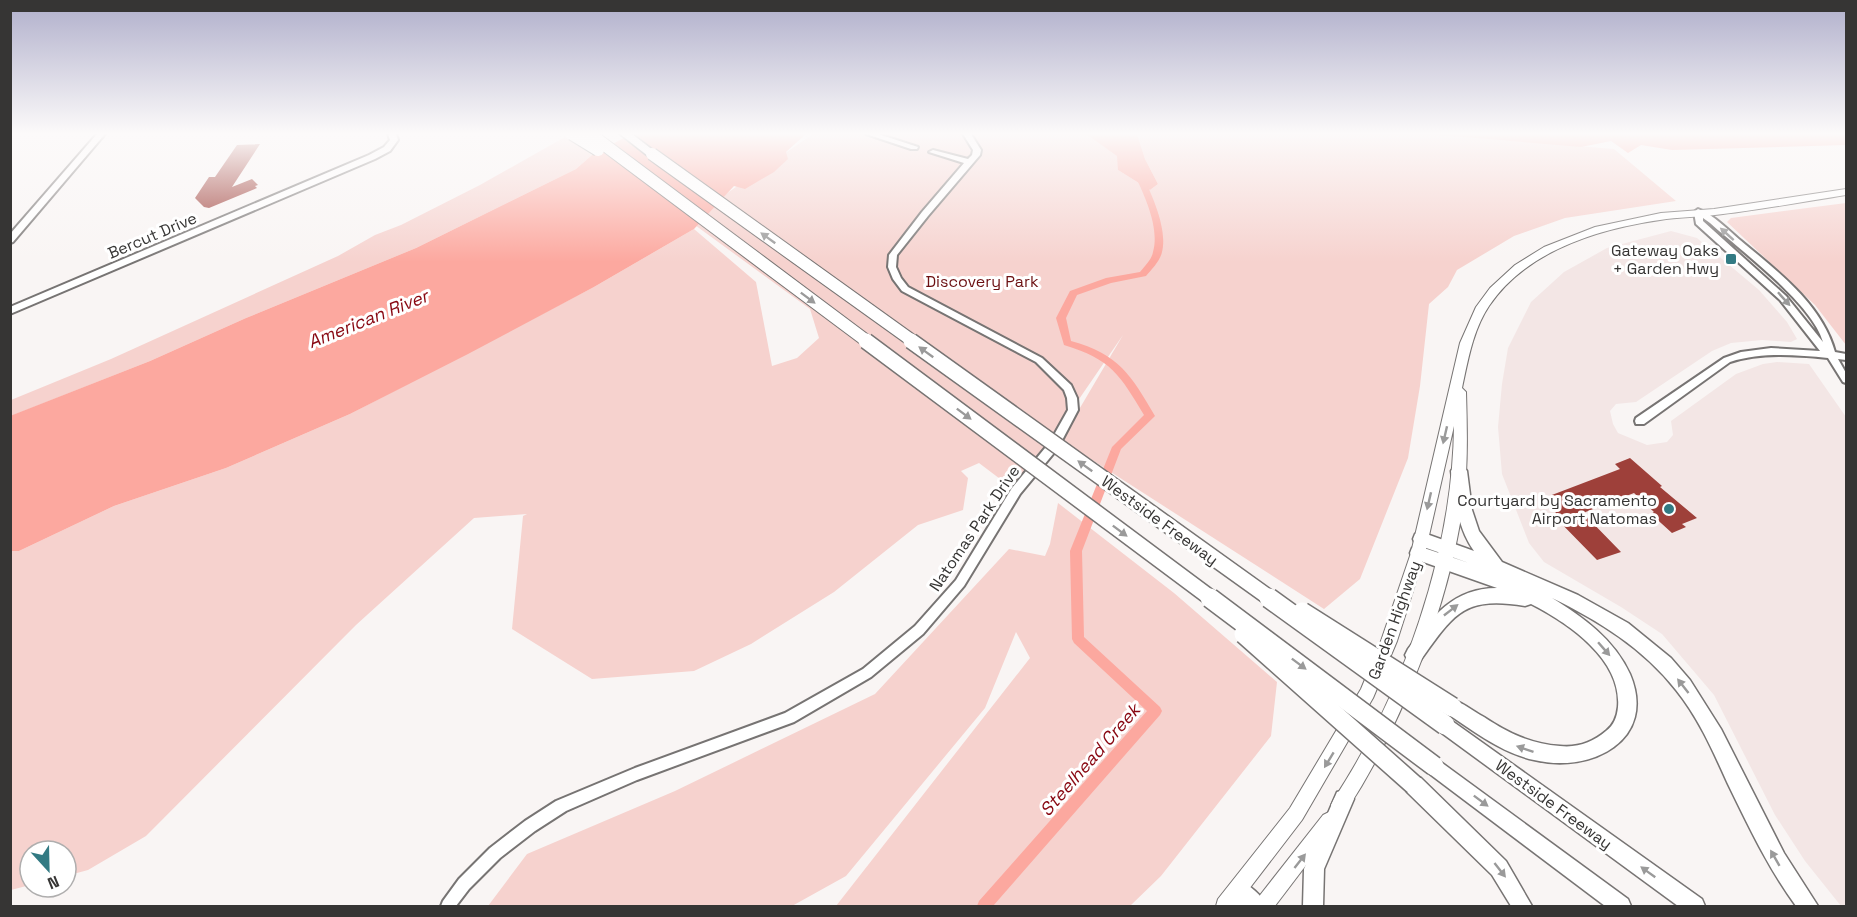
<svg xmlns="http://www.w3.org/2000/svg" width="1857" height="917" viewBox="0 0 1857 917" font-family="'Space Grotesk',sans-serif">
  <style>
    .built { fill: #f3e6e5 }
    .green { fill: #f6d2ce }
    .water { fill: #fca89f }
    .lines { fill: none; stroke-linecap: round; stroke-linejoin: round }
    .canal { fill: #fca89f; fill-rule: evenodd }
    .building { fill: #9e403a }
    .minor-casing { stroke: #777473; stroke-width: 4 }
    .major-casing { stroke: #777473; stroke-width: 2 }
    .highway-casing { stroke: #777473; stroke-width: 3 }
    .minor { fill: #fff; fill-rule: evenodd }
    .major { fill: #fff; fill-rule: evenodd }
    .highway { fill: #fff; fill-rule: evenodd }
    .highway-bridge-far2-casing { stroke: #777473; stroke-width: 14; stroke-linecap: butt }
    .highway-bridge-far1-casing { stroke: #777473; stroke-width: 18; stroke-linecap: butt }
    .highway-bridge-casing { stroke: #777473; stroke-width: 22; stroke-linecap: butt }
    .highway-bridge-far2 { stroke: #fff; stroke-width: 12 }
    .highway-bridge-far1 { stroke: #fff; stroke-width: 15 }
    .highway-bridge { stroke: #fff; stroke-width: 19 }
    .oneway { fill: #9a9a9a }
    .poi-dot { fill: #327a83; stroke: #fff; stroke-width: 2 }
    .labels { text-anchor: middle; stroke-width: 6; stroke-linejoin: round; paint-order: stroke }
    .street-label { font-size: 16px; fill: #363534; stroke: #fff }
    .poi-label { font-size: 16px; fill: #363534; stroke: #fff; text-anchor: end }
    .park-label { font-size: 16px; fill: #6c1012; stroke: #fff }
    .water-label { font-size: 18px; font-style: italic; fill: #880711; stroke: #fff }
  </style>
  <rect width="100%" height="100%" fill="#f9f5f4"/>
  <polygon class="built" points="1671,231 1697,238 1759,290 1787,322 1797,339 1791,342 1762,340 1731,343 1712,351 1636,402 1616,404 1610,411 1613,424 1618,433 1647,445 1667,442 1673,435 1671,421 1736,374 1763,364 1777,362 1809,364 1846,417 1846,906 1841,906 1805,861 1775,815 1714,695 1662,634 1621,607 1544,562 1529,543 1502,474 1498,427 1502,384 1508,348 1531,302 1564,272 1607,248"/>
  <g class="green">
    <polygon points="813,134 1086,134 1118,156 1118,170 1150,190 1158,184 1145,159 1137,134 1427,134 1614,149 1676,201 1565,218 1514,236 1457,270 1448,287 1429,304 1420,386 1408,458 1360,579 1324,609 1061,440 1123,335 1016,491 979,463 961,471 968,478 963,510 918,525 834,592 751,644 694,671 592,679 512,629 523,516 527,514 474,518 356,625 146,836 88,870 66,876 66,851 30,851 30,885 11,890 11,551 19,551 114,506 226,468 350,414 594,287 694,229 756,282 772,366 797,358 819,338 810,309 688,220"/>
    <polygon points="565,137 592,155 576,169 416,248 246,318 150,361 11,416 11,400 111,359 338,256 375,235 401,225 480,185"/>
    <polygon points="1846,203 1846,345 1815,305 1727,222 1731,218"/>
    <polygon points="1058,503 1174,593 1277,682 1271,736 1161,876 1130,906 836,906 1030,658 1016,632 985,708 846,876 792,906 488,906 527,854 675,791 875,694 1009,549 1045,556 1050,544"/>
  </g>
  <g class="water">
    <polygon points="631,134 806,134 786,152 788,159 774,172 745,189 734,186 694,229 594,287 468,354 350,414 226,468 114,506 19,551 11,551 10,416 150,361 246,318 416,248 576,169 592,155"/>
    <polygon points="1086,134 1137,134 1145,159 1158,184 1150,190 1118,170 1117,156"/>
    <polygon points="1427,134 1846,134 1846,145 1672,150 1641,145 1628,153 1611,141 1581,147"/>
  </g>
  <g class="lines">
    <path class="canal" d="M1135 171H1138L1142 173C1151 194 1168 228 1162 252 1160 261 1152 269 1146 276L1111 283 1077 295 1066 318 1071 341C1119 354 1131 375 1155 416L1121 449 1082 551 1084 637 1160 707 1162 711 1160 715 993 906H977L979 901 1147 711 1074 643 1072 639 1070 551 1112 447 1144 415C1120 375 1111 359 1064 345L1056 318 1070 291 1106 278 1140 272C1145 266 1152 259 1153 252 1160 227 1144 195 1134 173Z"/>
  </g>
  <g class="building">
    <polygon points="260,144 232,187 252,179 258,185 255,186 257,188 209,208 204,207 195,198 209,177 215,177 237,145"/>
    <polygon points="1630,458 1662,486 1660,487 1697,518 1682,524 1686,527 1672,533 1651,514 1654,512 1634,493 1583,513 1621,552 1597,560 1553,515 1556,513 1553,509 1555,509 1544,498 1620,469 1615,464"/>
  </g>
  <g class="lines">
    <g class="minor-casing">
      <g id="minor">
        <polygon points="97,134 105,134 13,242 10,243 10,234"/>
        <polygon points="388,134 396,134 398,140 390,151 375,159 10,314 10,307 369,155 384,147 390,140"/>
        <polygon points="866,134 878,134 918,147 917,149 911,149"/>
        <polygon points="963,134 971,134 981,150 980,155 928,216 897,255 896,267 901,278 908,287 1042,358 1071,385 1077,398 1078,410 1058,448 1020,494 964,586 923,634 871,677 794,722 637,780 566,811 535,831 500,858 469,889 456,906 441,906 443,901 459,879 490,848 525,821 556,801 635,768 785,713 863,669 915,626 956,580 1012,488 1050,442 1068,410 1067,398 1064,390 1036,362 902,291 893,279 888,267 889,255 922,212 964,163 929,152 933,150 968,159 972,155 973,150"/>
        <path d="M1698 209C1714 215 1727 229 1740 240 1776 270 1822 304 1835 352L1846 354V360L1838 359 1846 373V383L1843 382 1828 358C1795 355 1762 352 1730 362L1644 424H1636L1635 421 1636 418 1724 358 1741 352 1771 348 1820 351 1780 300 1696 224 1694 212ZM1703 218 1710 223C1741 251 1812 303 1823 342L1786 296 1703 221Z"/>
      </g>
    </g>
    <g class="major-casing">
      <g id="major">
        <path d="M1846 189V195C1802 202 1759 210 1715 215 1697 217 1678 217 1660 220 1598 229 1526 251 1489 306 1473 330 1468 360 1462 388L1466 392C1467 427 1468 462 1464 497 1451 600 1403 724 1346 811L1340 814 1334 811 1331 805 1334 799C1403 694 1453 552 1454 426L1425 553 1397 641 1373 698 1302 820 1236 906H1216L1218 899 1290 808 1361 689 1381 641 1411 553 1460 343 1476 307 1490 288 1515 265 1544 247 1595 227 1661 213 1714 209Z"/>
        <polygon points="1329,812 1335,815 1338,821 1335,827 1275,906 1255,906 1257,899 1323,815"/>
      </g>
    </g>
    <g class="highway-casing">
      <g id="highway">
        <polygon points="620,134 632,134 658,154 656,156 648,156"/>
        <path d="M1459 465 1464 467 1467 471 1472 510 1479 531 1502 562 1578 595 1628 623 1671 658 1690 680 1721 729 1784 853 1818 906H1796C1768 868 1748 825 1727 782 1713 751 1698 717 1676 690 1643 648 1599 621 1552 598 1583 617 1614 639 1630 674 1658 740 1591 774 1534 760 1501 753 1474 731 1446 713L1443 707 1446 701 1452 699C1463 703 1473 711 1484 717 1508 733 1531 744 1560 746 1578 748 1593 742 1606 731 1614 725 1617 717 1618 707 1622 659 1568 623 1531 604L1525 606C1463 596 1454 614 1420 661L1414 663 1408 661 1405 655 1408 649C1432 617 1453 588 1497 588L1412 558 1410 553 1412 548 1418 546 1469 563 1415 544 1413 539 1415 534 1421 532 1474 551C1457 527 1455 499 1451 471L1454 467Z"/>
        <polygon points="1445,716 1702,899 1705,906 1678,906 1439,731 1436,725 1439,719"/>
        <polygon points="1434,757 1628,899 1631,906 1605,906 1427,772 1425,766 1427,760"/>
        <polygon points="1414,776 1421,778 1506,861 1532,906 1511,906 1492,875 1407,792 1404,785 1407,778"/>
        <polygon points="1344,790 1351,792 1354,799 1324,869 1323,906 1303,906 1304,869 1337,792"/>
        <path d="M1239 881C1250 885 1262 895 1266 906H1219L1221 897 1230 895 1229 891 1232 884Z"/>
      </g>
    </g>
    <use href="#minor" class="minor"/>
    <use href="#major" class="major"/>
    <use href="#highway" class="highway"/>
    <g class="highway-bridge-far2-casing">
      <g id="highway-bridge-far2">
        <polyline points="572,134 598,150"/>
        <polyline points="590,134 868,342"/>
        <polyline points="652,154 914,342"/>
      </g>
    </g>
    <g class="highway-bridge-far1-casing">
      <g id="highway-bridge-far1">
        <polyline points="866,341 1212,599"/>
        <polyline points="911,341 1271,599"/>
      </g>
    </g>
    <g class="highway-bridge-casing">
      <g id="highway-bridge">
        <polyline points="1210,598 1434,766"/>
        <polyline points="1269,598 1445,725"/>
        <polyline points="1302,612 1452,707"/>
        <polyline points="1244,634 1414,785"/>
      </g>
    </g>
    <use href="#highway-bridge-far2" class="highway-bridge-far2"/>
    <use href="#highway-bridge-far1" class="highway-bridge-far1"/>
    <use href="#highway-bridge" class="highway-bridge"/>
  </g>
  <defs><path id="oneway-solid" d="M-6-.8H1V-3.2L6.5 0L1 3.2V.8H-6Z" transform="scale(1.5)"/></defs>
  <g class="oneway">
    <use href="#oneway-solid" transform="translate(1727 234) rotate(-138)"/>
    <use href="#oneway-solid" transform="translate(768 238) rotate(-144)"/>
    <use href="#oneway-solid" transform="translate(808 298) rotate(37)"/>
    <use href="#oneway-solid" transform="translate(1784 299) rotate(48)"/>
    <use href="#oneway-solid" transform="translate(926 352) rotate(-144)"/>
    <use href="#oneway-solid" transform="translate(964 414) rotate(37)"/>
    <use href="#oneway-solid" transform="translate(1445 435) rotate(103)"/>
    <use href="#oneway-solid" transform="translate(1085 466) rotate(-144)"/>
    <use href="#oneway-solid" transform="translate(1429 501) rotate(103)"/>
    <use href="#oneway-solid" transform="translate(1120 531) rotate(37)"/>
    <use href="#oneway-solid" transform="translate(1451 610) rotate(-38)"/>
    <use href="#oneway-solid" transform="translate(1604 649) rotate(49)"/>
    <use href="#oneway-solid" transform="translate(1299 664) rotate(37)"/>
    <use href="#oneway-solid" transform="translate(1683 686) rotate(-128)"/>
    <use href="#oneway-solid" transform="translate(1525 749) rotate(-161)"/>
    <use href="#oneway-solid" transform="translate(1329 760) rotate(121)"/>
    <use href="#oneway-solid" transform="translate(1481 801) rotate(37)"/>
    <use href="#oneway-solid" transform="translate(1775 858) rotate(-120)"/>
    <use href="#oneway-solid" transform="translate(1300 861) rotate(-52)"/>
    <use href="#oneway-solid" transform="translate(1500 870) rotate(52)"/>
    <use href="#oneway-solid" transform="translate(1648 872) rotate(-144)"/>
  </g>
  <linearGradient id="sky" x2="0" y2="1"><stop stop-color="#b0afcb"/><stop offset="0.51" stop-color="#fcfafa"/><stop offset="1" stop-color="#fcfafa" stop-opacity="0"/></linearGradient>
  <rect width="1857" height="262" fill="url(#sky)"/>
  <g class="poi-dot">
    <rect x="1725" y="253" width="12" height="12" rx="3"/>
    <circle cx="1669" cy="509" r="6"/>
  </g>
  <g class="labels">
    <g class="street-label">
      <text transform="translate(152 235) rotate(-23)" y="6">Bercut Drive</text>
      <text transform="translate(1160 520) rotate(36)" y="6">Westside Freeway</text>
      <text transform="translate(974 528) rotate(-56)" y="6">Natomas Park Drive</text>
      <text transform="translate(1394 620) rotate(-70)" y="6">Garden Highway</text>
      <text transform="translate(1554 804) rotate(36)" y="6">Westside Freeway</text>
    </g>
    <g class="poi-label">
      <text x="1719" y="256">Gateway Oaks<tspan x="1719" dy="18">+ Garden Hwy</tspan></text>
      <text x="1657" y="506">Courtyard by Sacramento<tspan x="1657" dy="18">Airport Natomas</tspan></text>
    </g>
    <g class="park-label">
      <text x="982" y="287">Discovery Park</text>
    </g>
    <g class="water-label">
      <text transform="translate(368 319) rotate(-22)" y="6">American River</text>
      <text transform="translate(1090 760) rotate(-49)" y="6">Steelhead Creek</text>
    </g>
  </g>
  <rect width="1857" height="917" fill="none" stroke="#363534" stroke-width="24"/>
  <g transform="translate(48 869) rotate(158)"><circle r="28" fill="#ffffff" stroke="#afaeae" stroke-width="1.5"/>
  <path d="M0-4.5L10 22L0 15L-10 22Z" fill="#327a83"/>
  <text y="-9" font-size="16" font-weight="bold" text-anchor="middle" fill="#363534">N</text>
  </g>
</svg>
